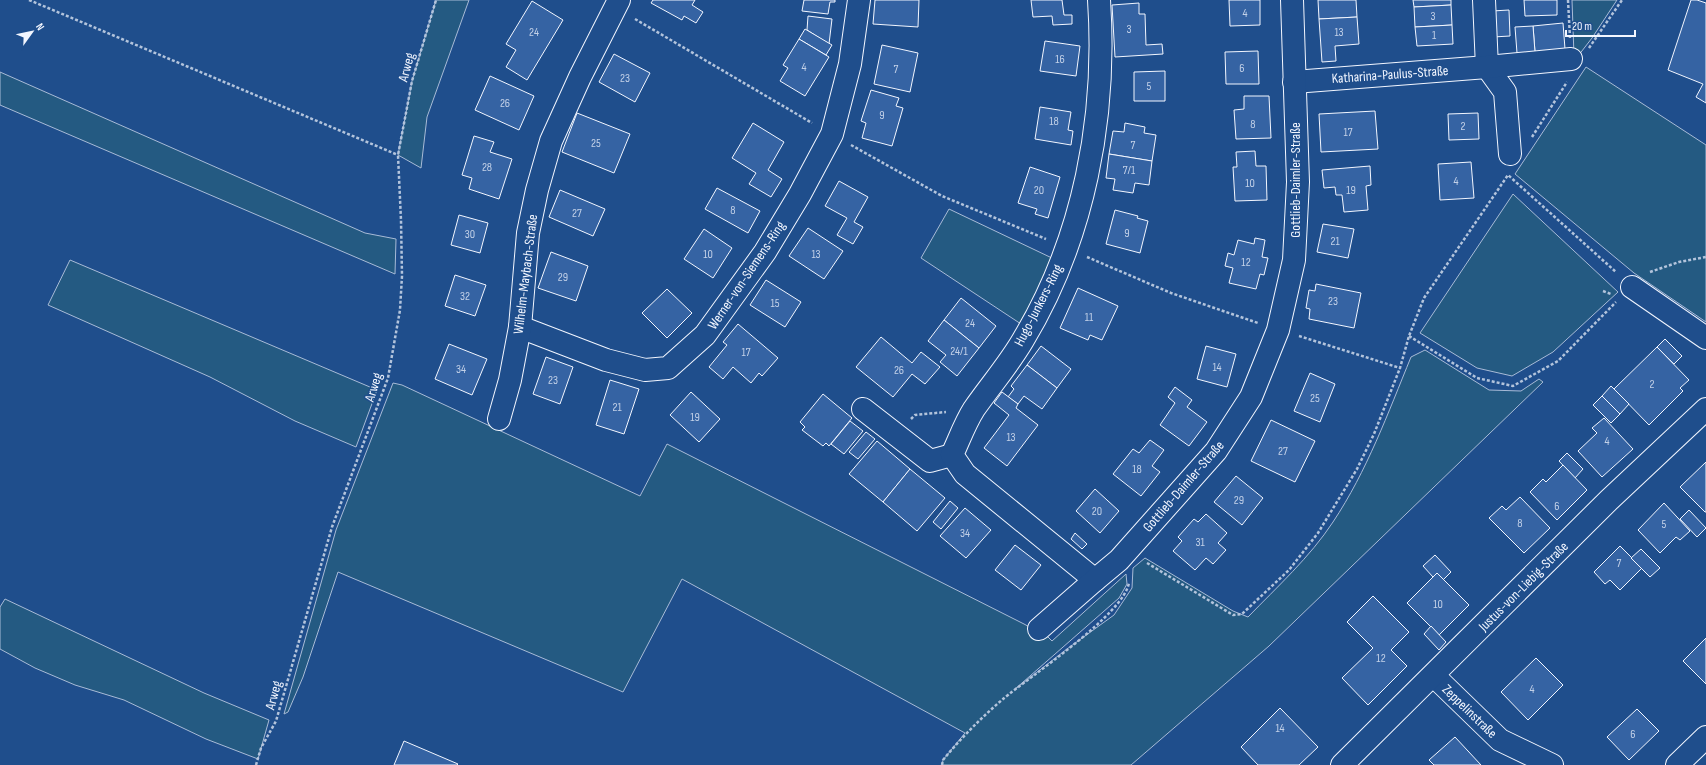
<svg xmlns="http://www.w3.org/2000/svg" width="1706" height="765" viewBox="0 0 1706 765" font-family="'Sofia Sans Condensed',sans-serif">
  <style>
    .green { fill: #245a82; stroke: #a8bbd7 }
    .building { fill: #3563a3; stroke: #f2f6ff }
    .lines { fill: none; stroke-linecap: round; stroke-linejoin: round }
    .minor-casing { stroke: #f2f6ff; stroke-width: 24 }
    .path { stroke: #b3c4dc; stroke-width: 2.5; stroke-dasharray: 3 2; stroke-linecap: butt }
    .minor { stroke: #1f4e8c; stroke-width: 22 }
    .labels { text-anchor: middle; stroke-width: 3; stroke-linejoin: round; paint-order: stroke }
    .number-label { font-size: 12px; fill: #c3d1e8 }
    .street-label { font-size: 14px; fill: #f2f6ff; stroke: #1f4e8c }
  </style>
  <rect width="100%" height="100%" fill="#1f4e8c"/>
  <g class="green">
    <polygon points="436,0 469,0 427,117 421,168 398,155 412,81"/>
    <polygon points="1572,0 1617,0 1592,38 1578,56 1574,56"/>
    <polygon points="1586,67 1706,145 1706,322 1634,273 1515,174"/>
    <polygon points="0,72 365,233 396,239 395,274 0,105"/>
    <polygon points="1513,194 1618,292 1553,352 1512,376 1477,368 1420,333"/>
    <polygon points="949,209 1054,259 1021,324 921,258"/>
    <polygon points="70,260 377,390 356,447 295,421 210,377 48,305"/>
    <path d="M1425 350 1489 390 1521 391 1539 379 1543 382 1269 646 1131 765H942L943 760 965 733 682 579 623 692 338 572 303 677 288 712 284 714 336 530 393 383 402 385 640 496 667 444 1024 624 1048 637 1052 641 1126 574 1127 584 1119 598 1014 690 1067 649 1114 615 1132 588 1133 568 1145 558 1233 611 1248 617C1277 587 1310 557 1333 522 1367 471 1388 413 1411 357Z"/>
    <polygon points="5,599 204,693 269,720 258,759 206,739 124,700 75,685 35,668 0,649 0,607"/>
  </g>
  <g class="building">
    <polygon points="653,0 695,0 692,5 703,12 696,23 684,16 682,20 651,3"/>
    <polygon points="804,0 835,0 835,2 830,2 828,14 802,11"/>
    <polygon points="875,0 919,0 918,27 873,24"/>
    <polygon points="1031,0 1062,0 1064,15 1072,15 1072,24 1053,25 1052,16 1033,17"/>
    <polygon points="1229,0 1260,0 1260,25 1230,26"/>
    <polygon points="1318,0 1356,0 1357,17 1319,19"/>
    <polygon points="1413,0 1451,0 1451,5 1414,7"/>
    <polygon points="1524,0 1557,0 1557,15 1525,16"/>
    <polygon points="1691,0 1697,0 1706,3 1706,103 1696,97 1703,84 1668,70"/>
    <polygon points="532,1 563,20 527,80 506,67 516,50 506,44"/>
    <polygon points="1139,3 1139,14 1145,14 1146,45 1162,44 1163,54 1115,57 1112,5"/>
    <polygon points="1451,5 1452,25 1415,27 1414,7"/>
    <polygon points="1509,10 1510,36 1493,37 1492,11"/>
    <polygon points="808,16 832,19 829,44 807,30"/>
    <polygon points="1357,17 1359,44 1335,46 1336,61 1322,62 1319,19"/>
    <polygon points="1563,23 1565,49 1535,52 1533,26"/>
    <polygon points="1452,25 1453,44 1417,46 1415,27"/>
    <polygon points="1533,26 1535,52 1517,53 1515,27"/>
    <polygon points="805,29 832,45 826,55 799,39"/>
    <polygon points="799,39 829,57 805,96 780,81 788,68 783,65"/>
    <polygon points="1045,41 1080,46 1076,76 1040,71"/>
    <polygon points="882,45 918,53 910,92 874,84"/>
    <polygon points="1258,51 1259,84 1226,84 1225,52"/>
    <polygon points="614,54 650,73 635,102 599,82"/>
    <polygon points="1165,71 1165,101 1134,101 1134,72"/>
    <polygon points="490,76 534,96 519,130 475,110"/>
    <polygon points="871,90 899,98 896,106 903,108 892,146 862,138 866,123 861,121"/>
    <polygon points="1244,96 1269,96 1271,138 1236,139 1234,110 1244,109"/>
    <polygon points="1040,107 1071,112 1068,130 1073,131 1071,145 1035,139"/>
    <polygon points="1375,111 1378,149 1321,152 1319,114"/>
    <polygon points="577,113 630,134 614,173 562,152"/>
    <polygon points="1478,113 1479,139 1449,140 1448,114"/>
    <polygon points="753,123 784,142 768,170 782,179 771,197 749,184 756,173 732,158"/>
    <polygon points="1125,123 1145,127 1144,133 1156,135 1152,161 1109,154 1113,131 1124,132"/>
    <polygon points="474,136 494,142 490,152 512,159 499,199 469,189 472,178 462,175"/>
    <polygon points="1255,151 1256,166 1266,166 1267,200 1235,201 1233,167 1237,167 1236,152"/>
    <polygon points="1109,154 1152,161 1149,185 1135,183 1133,193 1113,190 1115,179 1106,178"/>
    <polygon points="1471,162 1474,198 1440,200 1438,164"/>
    <polygon points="1370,166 1371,185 1366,186 1368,210 1344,212 1342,195 1336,195 1335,187 1324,188 1322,170"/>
    <polygon points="1030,167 1060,177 1048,218 1035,214 1037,209 1018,203"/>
    <polygon points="839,181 868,197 854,222 863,227 853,244 837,235 847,218 825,206"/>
    <polygon points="717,188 760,211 748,233 705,209"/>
    <polygon points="560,190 605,209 593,236 549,217"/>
    <polygon points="1115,210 1138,216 1137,218 1148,221 1140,253 1106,244"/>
    <polygon points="459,215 488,223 480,253 451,245"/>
    <polygon points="1323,224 1354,229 1348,258 1317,252"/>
    <polygon points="808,228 843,251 824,279 789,256"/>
    <polygon points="704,229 732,248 713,278 684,259"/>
    <polygon points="1255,238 1265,240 1262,257 1268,258 1264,275 1260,274 1256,289 1229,283 1233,268 1225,266 1228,253 1234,255 1238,240 1254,244"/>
    <polygon points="551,252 588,266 576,301 538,288"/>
    <polygon points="455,275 486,285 475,316 445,306"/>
    <polygon points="766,280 801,302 785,327 750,305"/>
    <polygon points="1316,284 1361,293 1354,328 1309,319 1310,309 1306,308 1309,290 1315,291"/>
    <polygon points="1078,288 1118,306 1102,340 1090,335 1088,340 1060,328"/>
    <polygon points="667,289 692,313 667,338 642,313"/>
    <polygon points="961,298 996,326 979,348 944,320"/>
    <polygon points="944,320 979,348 957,376 940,362 946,355 928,341"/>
    <polygon points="738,324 778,358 762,376 759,373 751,383 733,367 723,379 709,367 727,345 723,342"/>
    <polygon points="881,337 912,363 921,352 940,367 925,384 912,374 893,397 856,367"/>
    <polygon points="1665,339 1682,356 1674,364 1657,347"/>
    <polygon points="449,344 487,359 472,395 435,379"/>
    <polygon points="1041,346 1071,369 1057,388 1027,365"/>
    <polygon points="1206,346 1236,354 1227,387 1197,379"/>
    <polygon points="1657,347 1689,380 1680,388 1683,391 1649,425 1614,389"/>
    <polygon points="546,357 573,367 560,404 533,394"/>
    <polygon points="1027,365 1057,388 1042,409 1024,396 1018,404 1008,397 1014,389 1011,386"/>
    <polygon points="1310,373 1335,384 1320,422 1294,411"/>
    <polygon points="610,380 639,389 624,434 596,425"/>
    <polygon points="1611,386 1629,404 1620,414 1602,396"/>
    <polygon points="1175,387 1192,400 1187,407 1207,422 1189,446 1160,425 1175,403 1168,397"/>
    <polygon points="691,392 720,419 699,442 670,415"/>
    <polygon points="1002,392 1018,404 1016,408 1038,425 1007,466 984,448 1009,415 994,403"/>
    <polygon points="823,394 852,418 829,446 826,443 823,446 802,430 805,427 800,422"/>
    <polygon points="1602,396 1620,414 1611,423 1593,405"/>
    <polygon points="1604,418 1633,449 1602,477 1578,451 1597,433 1592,428"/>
    <polygon points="1271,420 1315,441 1295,482 1251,461"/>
    <polygon points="850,421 863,431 844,454 831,444"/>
    <polygon points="866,432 875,439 858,459 849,452"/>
    <polygon points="1150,440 1164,450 1152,466 1160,472 1141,496 1113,474 1133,449 1139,453"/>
    <polygon points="877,441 910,469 883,502 849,474"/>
    <polygon points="1567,453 1583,469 1575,478 1559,461"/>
    <polygon points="1706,462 1706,512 1705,512 1680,487"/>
    <polygon points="1563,465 1587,490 1557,520 1530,492 1543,479 1546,482"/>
    <polygon points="910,469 945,498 917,531 883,502"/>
    <polygon points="1236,476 1263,498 1242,525 1214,502"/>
    <polygon points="1095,489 1119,511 1100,533 1076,511"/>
    <polygon points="1520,497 1550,528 1524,553 1489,518 1502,506 1506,510"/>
    <polygon points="950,501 958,508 941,529 933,522"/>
    <polygon points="1664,503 1690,531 1680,540 1676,537 1660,553 1638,530"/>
    <polygon points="965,508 991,530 966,558 940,536"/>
    <polygon points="1689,510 1706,528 1697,537 1680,519"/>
    <polygon points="1206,514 1227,533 1218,543 1226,550 1213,564 1206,558 1195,570 1173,551 1182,541 1178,537 1194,519 1198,522"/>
    <polygon points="1075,533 1087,544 1082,549 1071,539"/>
    <polygon points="1015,545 1041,565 1021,590 995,570"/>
    <polygon points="1620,546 1642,568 1620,590 1610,580 1605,584 1594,572"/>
    <polygon points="1641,549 1660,568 1650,577 1631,558"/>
    <polygon points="1435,555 1451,572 1443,580 1437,573 1433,577 1423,566"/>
    <polygon points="1437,573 1469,605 1439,635 1407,603"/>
    <polygon points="1373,596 1409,632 1391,650 1407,666 1368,705 1342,678 1373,648 1347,622"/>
    <polygon points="1431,626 1446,642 1439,650 1424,634"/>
    <polygon points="1706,638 1706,684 1683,661"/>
    <polygon points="1536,658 1563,685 1528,720 1501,692"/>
    <polygon points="1280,708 1318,747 1299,765 1258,765 1241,747"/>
    <polygon points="1637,709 1659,731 1629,760 1607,737"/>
    <polygon points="1455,737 1481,765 1434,765 1429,760"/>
    <polygon points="404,741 458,764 457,765 394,765"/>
  </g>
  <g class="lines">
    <g class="minor-casing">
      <g id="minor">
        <polyline points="1484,0 1487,67 1505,92 1510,154"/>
        <polyline points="1294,82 1487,67 1571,59"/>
        <polyline points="1632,287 1706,338"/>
        <polyline points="520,327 606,360 645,370 668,368 705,335 765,252 800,194 832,134 850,64 859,0"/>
        <polyline points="863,409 930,461 952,455"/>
        <polyline points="499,419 510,380 520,327 528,233 537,190 551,141 580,77 619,0"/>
        <path d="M1095 580 965 474 952 455C959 440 965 423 974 409 990 386 1009 364 1023 340 1084 239 1107 117 1099 0"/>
        <polyline points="1039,629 1095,580 1119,560 1216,451 1251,397 1278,330 1294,260 1298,182 1292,0"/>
        <polyline points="1434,676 1500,740 1552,765"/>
        <polyline points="1342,765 1609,500 1706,409"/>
        <polyline points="1677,765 1706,737"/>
      </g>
    </g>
    <g class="path">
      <polyline points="29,0 398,155"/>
      <polyline points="1568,0 1570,38"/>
      <polyline points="635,19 812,123"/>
      <polyline points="1589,48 1622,0"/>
      <polyline points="1532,137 1567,82"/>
      <polyline points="851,145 942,196 1046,239"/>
      <polyline points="1087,257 1171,293 1258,323"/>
      <polyline points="1650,272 1679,262 1706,257"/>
      <polyline points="1603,291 1611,294"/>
      <polyline points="1299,336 1400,368 1409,336 1424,298 1508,175 1616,272"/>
      <polyline points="1409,336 1477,378 1513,386 1558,361 1616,302"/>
      <polyline points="911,419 915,415 946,412"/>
      <polyline points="1147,563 1233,615 1242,614 1289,570 1318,533 1357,469 1374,434 1400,368"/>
      <polyline points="256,765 261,748 276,721 332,527 388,378 400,310 402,276 401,220 398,155 412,81 436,0"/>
      <path d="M942 765 943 760C961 738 981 718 1003 699 1029 677 1126 613 1129 582"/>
    </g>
    <use href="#minor" class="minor"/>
  </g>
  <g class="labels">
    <g class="number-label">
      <text x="1245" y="17">4</text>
      <text x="1433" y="20">3</text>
      <text x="1129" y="33">3</text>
      <text x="534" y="36">24</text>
      <text x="1339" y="36">13</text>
      <text x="1434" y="39">1</text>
      <text x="1060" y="63">16</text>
      <text x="804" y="71">4</text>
      <text x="1242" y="72">6</text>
      <text x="896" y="73">7</text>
      <text x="625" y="82">23</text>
      <text x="1149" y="90">5</text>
      <text x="505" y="107">26</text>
      <text x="882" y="119">9</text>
      <text x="1054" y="125">18</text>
      <text x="1253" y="128">8</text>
      <text x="1463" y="130">2</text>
      <text x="1348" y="136">17</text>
      <text x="596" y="147">25</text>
      <text x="1133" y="149">7</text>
      <text x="487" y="171">28</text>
      <text x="1129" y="174">7/1</text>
      <text x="1456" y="185">4</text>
      <text x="1250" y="187">10</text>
      <text x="1039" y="194">20</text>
      <text x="1351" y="194">19</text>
      <text x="733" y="214">8</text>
      <text x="577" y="217">27</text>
      <text x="1127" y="237">9</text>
      <text x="470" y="238">30</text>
      <text x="1335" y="245">21</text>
      <text x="708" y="258">10</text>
      <text x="816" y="258">13</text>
      <text x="1246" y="266">12</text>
      <text x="563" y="281">29</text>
      <text x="465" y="300">32</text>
      <text x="1333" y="305">23</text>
      <text x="775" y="307">15</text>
      <text x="1089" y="321">11</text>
      <text x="970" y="327">24</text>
      <text x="959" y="355">24/1</text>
      <text x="746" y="356">17</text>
      <text x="1217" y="371">14</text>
      <text x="461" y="373">34</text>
      <text x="899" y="374">26</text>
      <text x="553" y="384">23</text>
      <text x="1652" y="388">2</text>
      <text x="1315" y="402">25</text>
      <text x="617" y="411">21</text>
      <text x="695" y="421">19</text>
      <text x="1011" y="441">13</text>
      <text x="1607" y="445">4</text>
      <text x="1283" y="455">27</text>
      <text x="1137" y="473">18</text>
      <text x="1239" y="504">29</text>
      <text x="1557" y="510">6</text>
      <text x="1097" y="515">20</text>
      <text x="1520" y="527">8</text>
      <text x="1664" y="528">5</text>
      <text x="965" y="537">34</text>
      <text x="1200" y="546">31</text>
      <text x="1619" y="567">7</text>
      <text x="1438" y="608">10</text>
      <text x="1381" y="662">12</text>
      <text x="1532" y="693">4</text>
      <text x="1280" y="732">14</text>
      <text x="1633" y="738">6</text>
    </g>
    <g class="street-label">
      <text transform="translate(406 67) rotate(-75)" y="5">Arweg</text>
      <text transform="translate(1390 74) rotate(-4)" y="5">Katharina-Paulus-Straße</text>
      <text transform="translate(1295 180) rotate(-90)" y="5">Gottlieb-Daimler-Straße</text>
      <text transform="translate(525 274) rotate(-83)" y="5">Wilhelm-Maybach-Straße</text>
      <text transform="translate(746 275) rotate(-56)" y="5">Werner-von-Siemens-Ring</text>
      <text transform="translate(1038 305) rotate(-63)" y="5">Hugo-Junkers-Ring</text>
      <text transform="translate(373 387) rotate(-72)" y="5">Arweg</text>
      <text transform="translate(1183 486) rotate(-49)" y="5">Gottlieb-Daimler-Straße</text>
      <text transform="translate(1523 586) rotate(-45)" y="5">Justus-von-Liebig-Straße</text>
      <text transform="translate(273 695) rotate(-75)" y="5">Arweg</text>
      <text transform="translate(1470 711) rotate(44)" y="5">Zeppelinstraße</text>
    </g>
  </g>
  <g transform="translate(32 32) rotate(57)" stroke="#1f4e8c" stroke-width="3" paint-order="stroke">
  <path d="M0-3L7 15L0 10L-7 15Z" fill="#f2f6ff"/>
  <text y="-6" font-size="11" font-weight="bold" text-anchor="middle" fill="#f2f6ff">N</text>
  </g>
  <path d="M1566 30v6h69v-6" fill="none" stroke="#f2f6ff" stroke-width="2"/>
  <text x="1572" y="30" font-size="12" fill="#f2f6ff" stroke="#1f4e8c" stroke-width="3" paint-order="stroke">20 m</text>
</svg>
